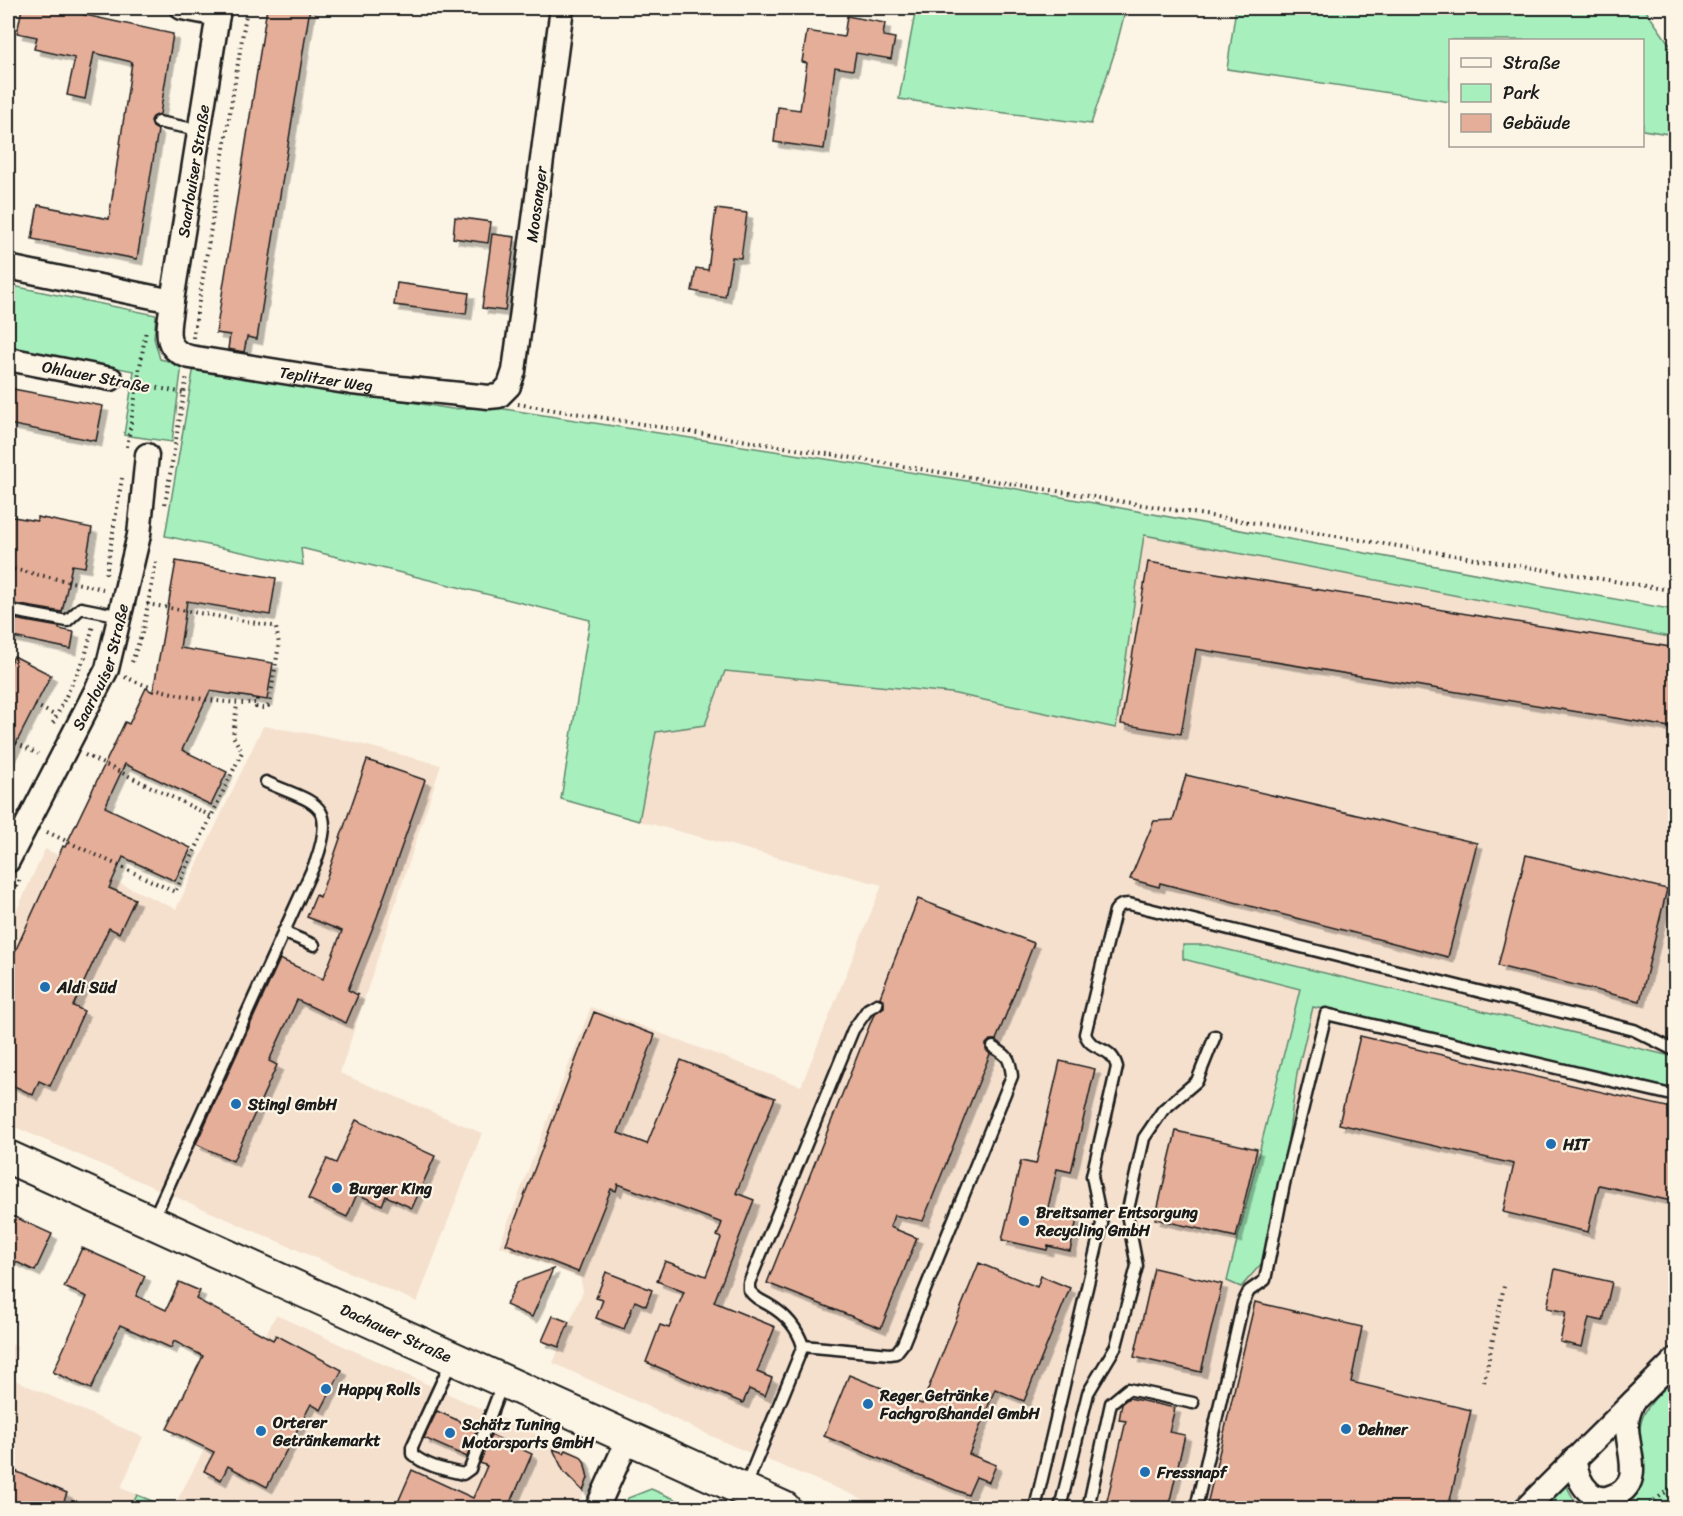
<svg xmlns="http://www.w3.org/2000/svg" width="1683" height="1516" viewBox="0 0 1683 1516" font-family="Sriracha,sans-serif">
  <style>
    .built { fill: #f5e0ce }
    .green { fill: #a7f0be; stroke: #62866d; stroke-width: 1.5 }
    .building { fill: #e4ae99; stroke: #1c1c1c; stroke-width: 1.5; filter: url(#shadow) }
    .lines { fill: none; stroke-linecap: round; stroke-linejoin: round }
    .service-casing { stroke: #1c1c1c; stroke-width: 15 }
    .minor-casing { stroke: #1c1c1c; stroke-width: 27 }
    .secondary-casing { stroke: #1c1c1c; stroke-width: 36 }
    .path { stroke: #1c1c1c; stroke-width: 4; stroke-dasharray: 1.5 4.5; stroke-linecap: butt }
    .service { stroke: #fcf5e5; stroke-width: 10 }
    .minor { stroke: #fcf5e5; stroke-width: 22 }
    .secondary { stroke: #fcf5e5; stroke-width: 32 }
    .poi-dot { fill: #1f6fb2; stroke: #fcf5e5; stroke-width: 2 }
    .labels { text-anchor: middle; stroke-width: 4.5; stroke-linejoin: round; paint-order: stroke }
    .street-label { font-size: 16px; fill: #1c1c1c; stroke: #fcf5e5 }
    .poi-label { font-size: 16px; font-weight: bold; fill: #1c1c1c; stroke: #fcf5e5; text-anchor: start }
  </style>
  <defs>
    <filter id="shadow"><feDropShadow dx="5.5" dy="5.5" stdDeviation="0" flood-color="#0004"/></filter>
  </defs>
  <rect width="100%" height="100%" fill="#fcf5e5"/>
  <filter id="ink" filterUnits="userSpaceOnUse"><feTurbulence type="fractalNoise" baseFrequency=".0167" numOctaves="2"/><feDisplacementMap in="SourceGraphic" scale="12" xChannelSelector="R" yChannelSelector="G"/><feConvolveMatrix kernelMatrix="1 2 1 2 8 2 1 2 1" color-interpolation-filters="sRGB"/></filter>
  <g filter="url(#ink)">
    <g class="built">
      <polygon points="1144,535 1675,638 1675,1342 1511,1508 885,1508 733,1446 553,1363 583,1291 580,1278 499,1246 591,1007 801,1086 882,885 639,821 656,732 705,725 725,671 951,693 1115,728"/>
      <polygon points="263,726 337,738 441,765 340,1073 482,1133 417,1302 8,1124 8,929 45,849 176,909"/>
      <polygon points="276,1315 580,1454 588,1464 590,1478 577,1508 173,1508"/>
      <polygon points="8,1343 18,1347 8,1375"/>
      <polygon points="8,1377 143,1437 121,1488 170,1508 8,1508"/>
    </g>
    <g class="green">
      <polygon points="916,8 1126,8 1115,51 1091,124 899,99"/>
      <polygon points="1236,8 1644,8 1675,52 1675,135 1643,130 1642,40 1450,40 1450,102 1227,69"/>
      <polygon points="8,285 156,315 154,338 160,359 182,364 172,442 124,435 134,371 8,347"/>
      <polygon points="194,366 452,409 492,407 1012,488 1675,610 1675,638 1144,535 1116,728 951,693 725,671 705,725 656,732 639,821 561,799 590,620 301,548 303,565 165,536"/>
      <polygon points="1183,945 1208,945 1675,1057 1675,1090 1313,1007 1297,1073 1287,1147 1262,1263 1241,1287 1227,1281 1300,989 1183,959"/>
      <path d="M1675 1378V1508H1611L1639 1485C1639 1464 1635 1434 1644 1414 1651 1400 1665 1388 1675 1378Z"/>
      <polygon points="1567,1476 1567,1487 1579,1508 1537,1508"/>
      <polygon points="651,1489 696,1508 624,1508 628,1498"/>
      <polygon points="137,1495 170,1508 131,1508"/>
    </g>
    <g class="building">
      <polygon points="22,8 53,8 173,34 160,114 153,117 151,121 153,127 158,130 137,259 32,239 38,205 109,219 132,62 94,53 85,99 67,95 75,58 34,49 37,37 17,33"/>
      <polygon points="267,8 310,8 257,339 247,337 244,352 228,349 230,335 216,333"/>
      <polygon points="847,16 885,23 883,36 895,38 891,59 856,53 853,70 835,67 824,149 774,142 778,107 800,110 807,63 802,62 807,31 844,37"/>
      <polygon points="716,209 747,213 741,258 732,257 725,297 692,291 696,268 708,270"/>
      <polygon points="455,217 491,222 488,243 453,238"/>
      <polygon points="492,234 515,237 505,311 482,308"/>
      <polygon points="397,283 469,293 466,314 394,305"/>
      <polygon points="8,388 103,406 96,441 8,424"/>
      <polygon points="8,516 37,521 37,517 92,528 85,567 72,565 62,612 8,603"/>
      <polygon points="176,561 276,578 270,615 187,601 180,648 273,663 267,700 210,691 182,750 227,772 211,805 125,764 105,807 191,848 175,881 123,857 109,888 135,899 119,933 109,928 73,1006 84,1011 50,1086 39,1081 33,1095 8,1083 8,967 63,846 65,847 125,722 129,724 146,688 153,692"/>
      <polygon points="1148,562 1676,648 1676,728 1196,649 1181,734 1121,724"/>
      <polygon points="8,618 59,627 59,629 74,632 71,649 8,636"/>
      <polygon points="14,656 51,675 8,759 8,669"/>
      <polygon points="367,760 425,780 377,917 348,990 358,995 346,1023 297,1000 269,1061 277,1065 233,1161 196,1144 280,959 323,979 342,931 307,917 316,895 320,897"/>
      <polygon points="1186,775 1477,843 1448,957 1160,883 1159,887 1130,879 1154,821 1173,820"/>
      <polygon points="1526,855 1667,889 1640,1001 1498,966"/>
      <polygon points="918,899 1034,943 996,1040 990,1040 986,1044 986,1050 990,1054 923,1221 894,1215 890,1227 917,1238 881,1328 767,1283 874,1014 884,1007 884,1001 880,997"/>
      <polygon points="594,1012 655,1035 618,1133 647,1144 681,1060 775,1098 736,1193 754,1200 714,1302 775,1327 757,1372 772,1378 765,1396 749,1389 743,1403 646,1362 660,1325 669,1328 684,1292 657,1281 665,1261 706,1276 721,1238 717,1236 722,1223 618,1184 616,1191 611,1189 578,1272 506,1244"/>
      <polygon points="1360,1036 1676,1109 1676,1202 1599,1185 1588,1232 1503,1212 1514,1164 1339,1124"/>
      <polygon points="1060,1061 1095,1069 1071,1172 1057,1169 1047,1212 1077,1219 1070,1251 1048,1246 1047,1250 1002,1240 1021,1161 1036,1164"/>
      <polygon points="356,1120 435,1156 412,1208 386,1196 382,1205 357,1194 347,1217 308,1199 327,1159 336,1163"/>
      <polygon points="1176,1131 1257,1149 1236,1237 1155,1219"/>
      <polygon points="8,1214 52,1234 35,1271 8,1258"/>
      <polygon points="82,1248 145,1276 136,1296 166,1310 179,1282 200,1291 196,1299 273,1340 276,1335 342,1370 321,1410 311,1404 267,1487 228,1466 221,1480 204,1471 214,1452 167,1429 203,1356 174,1341 171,1348 120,1325 91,1389 53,1372 87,1297 64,1287"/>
      <polygon points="979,1263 1037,1287 1041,1276 1070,1288 1024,1401 995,1389 969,1454 996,1465 989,1482 976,1477 968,1495 824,1436 849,1375 922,1404"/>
      <polygon points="1154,1268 1222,1284 1201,1372 1134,1357"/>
      <polygon points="553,1269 532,1317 506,1305 517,1282"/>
      <polygon points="1555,1269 1612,1282 1603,1321 1589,1318 1582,1347 1560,1342 1566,1312 1547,1308"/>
      <polygon points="606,1272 652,1290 646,1306 635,1301 624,1329 596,1318 603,1300 596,1298"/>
      <polygon points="1255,1302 1362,1327 1351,1382 1471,1410 1448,1509 1206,1509"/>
      <polygon points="553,1316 569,1322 559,1347 542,1341"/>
      <polygon points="1129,1398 1175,1408 1169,1432 1185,1435 1168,1509 1105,1509 1126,1421 1119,1420 1122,1403"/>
      <polygon points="437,1411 477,1429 467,1457 424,1438"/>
      <polygon points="491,1435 532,1454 508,1509 395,1509 412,1470 473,1498 487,1466 480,1463"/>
      <polygon points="553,1449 564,1453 566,1450 580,1456 584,1461 588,1478 583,1491 564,1472"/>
      <polygon points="8,1468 67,1493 61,1509 8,1509"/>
    </g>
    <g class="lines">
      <g class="service-casing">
        <g id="service">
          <polyline points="158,122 199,130"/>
          <polyline points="8,610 67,621 81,608 121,616"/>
          <polyline points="283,932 314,945"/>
          <path d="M153 1220 316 861C337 801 315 804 266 782"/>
          <path d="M803 1346C797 1327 786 1315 769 1305 760 1300 755 1298 749 1290V1283L853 1030 868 1009 877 1004"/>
          <path d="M452 1360 412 1447V1454C425 1466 446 1470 463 1474L470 1469 503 1382"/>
          <path d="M745 1488 803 1346 890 1354 896 1353 903 1344 1012 1076C1010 1058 1008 1056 993 1047"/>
          <path d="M1035 1508 1102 1224 1092 1176 1117 1067C1111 1044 1092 1053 1085 1034L1115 911C1119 905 1122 904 1129 904L1634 1030 1676 1051"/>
          <polyline points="1060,1508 1088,1393 1116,1346 1137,1266 1127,1214 1144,1138 1163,1110 1197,1081 1215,1036"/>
          <polyline points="1088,1508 1111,1403 1128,1389 1193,1403"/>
          <polyline points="1196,1508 1243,1303 1249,1291 1265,1280 1284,1184 1326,1014 1676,1096"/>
        </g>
      </g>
      <g class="minor-casing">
        <g id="minor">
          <polyline points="182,8 218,15"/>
          <path id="s1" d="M219 8 172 301C170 325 159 349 190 357L352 383 489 397 499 396 509 386 514 371 562 8"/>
          <polyline points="8,267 172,301"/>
          <polyline points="8,359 111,379"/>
          <path id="s2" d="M8 861 107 669 139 535 147 455"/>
          <path d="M1574 1459C1577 1472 1579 1483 1589 1492 1595 1498 1602 1500 1610 1497 1647 1486 1626 1450 1627 1424 1627 1416 1630 1410 1633 1402"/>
          <polyline points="597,1508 628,1439"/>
          <polyline points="1526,1508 1676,1359"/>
        </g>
      </g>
      <g class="secondary-casing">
        <g id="secondary">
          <path id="s3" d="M8 1157 784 1508"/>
        </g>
      </g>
      <g class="path">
        <polyline points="193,338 247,8"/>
        <polyline points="128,382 184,393"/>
        <polyline points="518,404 1676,591"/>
        <polyline points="127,447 146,330"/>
        <polyline points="165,504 187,375"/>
        <polyline points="8,568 103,589"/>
        <polyline points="106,574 122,478"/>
        <polyline points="147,604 273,626 276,628 279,644 270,700 268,706 263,708 256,707 257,703"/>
        <polyline points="132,662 143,630 156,562"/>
        <path d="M125 677C161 694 217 704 257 703V699"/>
        <polyline points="35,705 56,716"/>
        <polyline points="53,723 85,657 93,625"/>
        <polyline points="16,743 38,754"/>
        <polyline points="85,755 211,816"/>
        <polyline points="47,832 175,892 242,752 233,736 237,704"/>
        <polyline points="8,903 21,877"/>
        <polyline points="1484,1382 1504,1286"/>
        <polyline points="1645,1508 1676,1484"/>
      </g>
      <use href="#service" class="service"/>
      <use href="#minor" class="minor"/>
      <use href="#secondary" class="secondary"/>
    </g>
  </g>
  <g class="poi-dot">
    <circle cx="45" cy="987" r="6"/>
    <circle cx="236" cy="1104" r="6"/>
    <circle cx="1551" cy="1144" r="6"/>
    <circle cx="337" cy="1188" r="6"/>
    <circle cx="1024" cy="1221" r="6"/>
    <circle cx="326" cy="1389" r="6"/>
    <circle cx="868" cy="1404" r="6"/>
    <circle cx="1346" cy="1429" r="6"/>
    <circle cx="261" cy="1431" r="6"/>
    <circle cx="450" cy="1433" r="6"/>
    <circle cx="1145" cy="1472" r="6"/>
  </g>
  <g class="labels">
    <g class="street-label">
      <text transform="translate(193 171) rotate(-81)" y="6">Saarlouiser Straße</text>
      <text dy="6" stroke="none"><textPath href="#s1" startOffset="874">Moosanger</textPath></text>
      <text transform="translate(96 376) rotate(11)" y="6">Ohlauer Straße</text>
      <text dy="6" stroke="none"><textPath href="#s1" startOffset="502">Teplitzer Weg</textPath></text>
      <text dy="6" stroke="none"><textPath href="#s2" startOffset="216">Saarlouiser Straße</textPath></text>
      <text dy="6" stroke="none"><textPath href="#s3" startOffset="426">Dachauer Straße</textPath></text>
    </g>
    <g class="poi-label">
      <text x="57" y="993">Aldi Süd</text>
      <text x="248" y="1110">Stingl GmbH</text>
      <text x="1563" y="1150">HIT</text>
      <text x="349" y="1194">Burger King</text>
      <text x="1036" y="1218">Breitsamer Entsorgung<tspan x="1036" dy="18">Recycling GmbH</tspan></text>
      <text x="338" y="1395">Happy Rolls</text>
      <text x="880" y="1401">Reger Getränke<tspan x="880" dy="18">Fachgroßhandel GmbH</tspan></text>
      <text x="273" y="1428">Orterer<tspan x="273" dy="18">Getränkemarkt</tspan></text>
      <text x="462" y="1430">Schätz Tuning<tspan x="462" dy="18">Motorsports GmbH</tspan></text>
      <text x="1358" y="1435">Dehner</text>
      <text x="1157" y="1478">Fressnapf</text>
    </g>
  </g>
  <rect width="1683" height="1516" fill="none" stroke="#fcf5e5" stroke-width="30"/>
  <rect x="15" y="15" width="1653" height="1486" fill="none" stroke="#1c1c1c" stroke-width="2" filter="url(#ink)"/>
  <rect x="1449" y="39" width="195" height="108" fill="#fcf5e5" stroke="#a29e95" stroke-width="1.5"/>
  <rect x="1461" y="58" width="30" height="9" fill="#fcf5e5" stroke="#a29e95" stroke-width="1.5"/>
  <text x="1503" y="69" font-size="18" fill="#1c1c1c">Straße</text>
  <rect x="1461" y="84" width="30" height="18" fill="#a7f0be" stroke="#a29e95" stroke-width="1.5"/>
  <text x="1503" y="99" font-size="18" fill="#1c1c1c">Park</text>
  <rect x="1461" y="114" width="30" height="18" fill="#e4ae99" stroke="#a29e95" stroke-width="1.5"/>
  <text x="1503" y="129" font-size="18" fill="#1c1c1c">Gebäude</text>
</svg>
